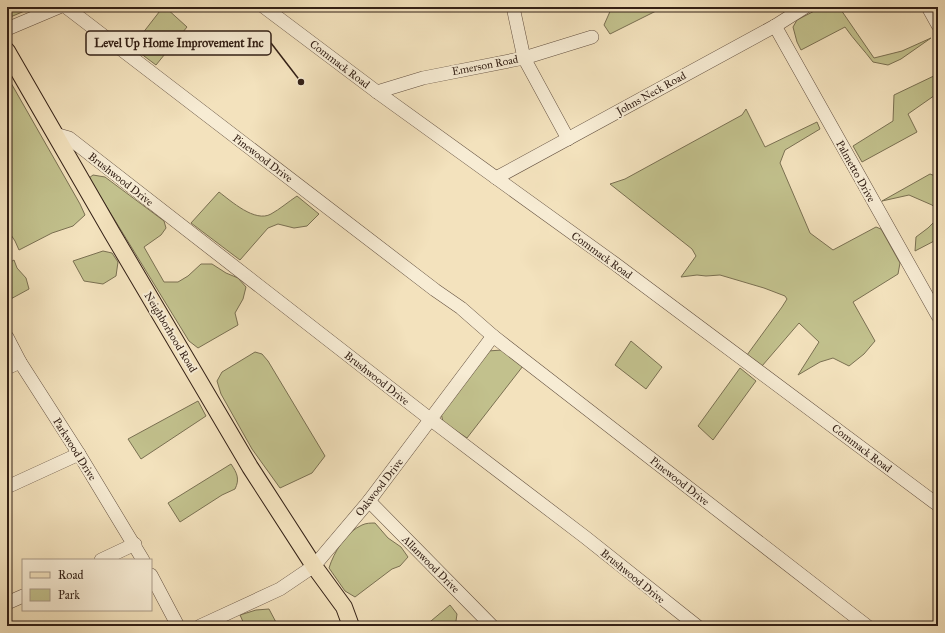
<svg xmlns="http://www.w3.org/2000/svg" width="945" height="633" viewBox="0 0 945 633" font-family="'IM FELL Great Primer',serif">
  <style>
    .green { fill: #c2c18d; stroke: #7a7052 }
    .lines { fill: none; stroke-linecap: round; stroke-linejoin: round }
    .minor-casing { stroke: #635040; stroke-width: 14 }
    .major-casing { stroke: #332016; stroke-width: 18 }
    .minor { stroke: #f7ecd4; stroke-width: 13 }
    .major { stroke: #f3e2bd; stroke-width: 16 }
    .labels { text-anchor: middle; stroke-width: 4; stroke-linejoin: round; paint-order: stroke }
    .street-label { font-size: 11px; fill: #332016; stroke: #f7ecd4 }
    .leader { fill: none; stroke: #332016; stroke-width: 1.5 }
    .callout-dot { fill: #332016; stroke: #f7ecd4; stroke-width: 1.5 }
    .callout { fill: #f7ecd4; stroke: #332016; stroke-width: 1.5 }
    .callout-label { font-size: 12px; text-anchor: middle; font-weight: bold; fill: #332016 }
  </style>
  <rect width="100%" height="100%" fill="#f3e2bd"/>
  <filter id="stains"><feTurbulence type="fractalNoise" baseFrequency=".005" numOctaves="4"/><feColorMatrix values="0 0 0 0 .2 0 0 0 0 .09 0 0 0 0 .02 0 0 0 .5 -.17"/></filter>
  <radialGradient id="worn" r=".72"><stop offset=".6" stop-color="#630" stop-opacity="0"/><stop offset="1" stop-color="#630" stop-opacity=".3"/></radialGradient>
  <g class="green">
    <polygon points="7,7 34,7 8,18"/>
    <polygon points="163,7 165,7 187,27 156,65 132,47"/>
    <polygon points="612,7 664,7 610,34 604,25"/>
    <path d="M822 7H839L874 58 902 51 931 38 901 59 888 65 873 62C864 50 854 40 845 27L801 50 797 42 793 27 797 20Z"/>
    <polygon points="938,74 938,93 908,114 917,132 862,162 853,146 893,121 894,95"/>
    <polygon points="7,76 80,204 85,215 73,226 52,233 19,250 15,241 7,229"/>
    <polygon points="746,109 765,147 817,122 820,129 785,150 780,163 810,233 833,250 876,227 881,229 900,263 898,274 853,302 875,341 864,354 849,366 833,358 820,362 798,375 819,342 799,323 762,366 747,355 782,307 787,299 785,296 764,288 720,275 706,276 697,275 681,277 696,256 692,249 610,184 625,179 742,115"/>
    <polygon points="930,174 938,177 938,211 932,205 909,195 882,201"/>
    <polygon points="93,175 105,177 164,221 166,228 161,235 144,247 164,282 178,282 188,276 201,264 212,264 226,273 238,278 246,287 243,299 235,313 238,325 198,348 189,341 89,178"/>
    <path d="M219 192C231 201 255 223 271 214 280 209 288 202 297 196L319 214 307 226 294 228 278 224 268 228 240 260 191 223Z"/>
    <polygon points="938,218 938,239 915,251 916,237 928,228"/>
    <polygon points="103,251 112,253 118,262 116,276 103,284 84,281 73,261"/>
    <polygon points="14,260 17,268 26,278 29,289 7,301 7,264"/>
    <polygon points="631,341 662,367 646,389 615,365"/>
    <polygon points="502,350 523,366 467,438 443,422 441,413 488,351"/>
    <polygon points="255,352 262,354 268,361 325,456 312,473 280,488 252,449 221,394 217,381 222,372"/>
    <polygon points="740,368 756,381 713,440 698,426"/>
    <polygon points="198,401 206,416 141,459 128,439"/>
    <path d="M231 464C237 473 240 479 235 489L222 495 180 522 168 503Z"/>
    <path d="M375 523 388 538 401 547 408 557 400 566 392 569 355 597 345 591 329 568C334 552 346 532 362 525 366 523 371 523 375 523Z"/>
    <polygon points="450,605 457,614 456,621 450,626 425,626"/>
    <polygon points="269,609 278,626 245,626 240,615 256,610"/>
  </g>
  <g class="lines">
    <g class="minor-casing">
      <g id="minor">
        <polyline points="66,7 435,290 461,308 493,336 867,626"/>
        <polyline points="264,7 377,92 614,263 938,505"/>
        <polyline points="513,7 524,58 568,139"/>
        <polyline points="928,7 938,25"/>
        <polyline points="775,26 938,316"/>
        <polyline points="7,29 59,7"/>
        <polyline points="377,92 423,78 524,58 592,37"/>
        <polyline points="55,134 69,138 430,419 585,537 697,626"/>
        <polyline points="496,178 775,26 805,7"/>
        <polyline points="7,337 20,362 79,454 143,560"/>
        <polyline points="7,368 20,362"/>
        <polyline points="7,487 79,454"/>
        <polyline points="369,501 492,626"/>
        <polyline points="101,560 135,544"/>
        <polyline points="151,575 178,626"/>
        <polyline points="7,603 23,596"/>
        <polyline points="200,626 280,589 314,566 369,501 493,336"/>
      </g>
    </g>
    <g class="major-casing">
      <polyline id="major" points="7,51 112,233 250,467 314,566 344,607 351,626"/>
    </g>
    <use href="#minor" class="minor"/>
    <use href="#major" class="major"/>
  </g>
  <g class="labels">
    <g class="street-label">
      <text transform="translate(340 64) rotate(37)" y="4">Commack Road</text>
      <text transform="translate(485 65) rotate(-11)" y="4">Emerson Road</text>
      <text transform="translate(651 93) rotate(-29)" y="4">Johns Neck Road</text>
      <text transform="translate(263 158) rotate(37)" y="4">Pinewood Drive</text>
      <text transform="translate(856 171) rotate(61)" y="4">Palmetto Drive</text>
      <text transform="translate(121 179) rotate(38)" y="4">Brushwood Drive</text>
      <text transform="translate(602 255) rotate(36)" y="4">Commack Road</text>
      <text transform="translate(171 332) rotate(59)" y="4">Neighborhood Road</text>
      <text transform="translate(377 378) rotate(38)" y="4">Brushwood Drive</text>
      <text transform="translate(862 448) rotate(37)" y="4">Commack Road</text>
      <text transform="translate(75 449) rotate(58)" y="4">Parkwood Drive</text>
      <text transform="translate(680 481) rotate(38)" y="4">Pinewood Drive</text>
      <text transform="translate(379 487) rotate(-52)" y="4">Oakwood Drive</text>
      <text transform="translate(431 564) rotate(45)" y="4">Allanwood Drive</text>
      <text transform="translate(633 576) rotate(39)" y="4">Brushwood Drive</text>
    </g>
  </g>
  <path class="leader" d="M301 82L271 43"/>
  <circle class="callout-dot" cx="301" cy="82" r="4"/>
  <rect class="callout" x="86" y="31" width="185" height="24" rx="4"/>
  <g class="callout-label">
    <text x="179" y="47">Level Up Home Improvement Inc</text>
  </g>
  <rect width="945" height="633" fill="none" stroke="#f3e2bd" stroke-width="24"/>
  <rect x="8" y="8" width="929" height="617" fill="none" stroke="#332016" stroke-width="2"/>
  <rect x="12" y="12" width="921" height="609" fill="none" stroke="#332016"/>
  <rect x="22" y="559" width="130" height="52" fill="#f7ecd4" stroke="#a99a88"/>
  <rect x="30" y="572" width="20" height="6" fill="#f3e2bd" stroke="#a99a88"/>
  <text x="58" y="579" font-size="12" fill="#332016">Road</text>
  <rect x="30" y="589" width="20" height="12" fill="#c2c18d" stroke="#a99a88"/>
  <text x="58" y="599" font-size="12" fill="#332016">Park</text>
  <rect width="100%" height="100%" filter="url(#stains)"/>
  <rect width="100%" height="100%" fill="url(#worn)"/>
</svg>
